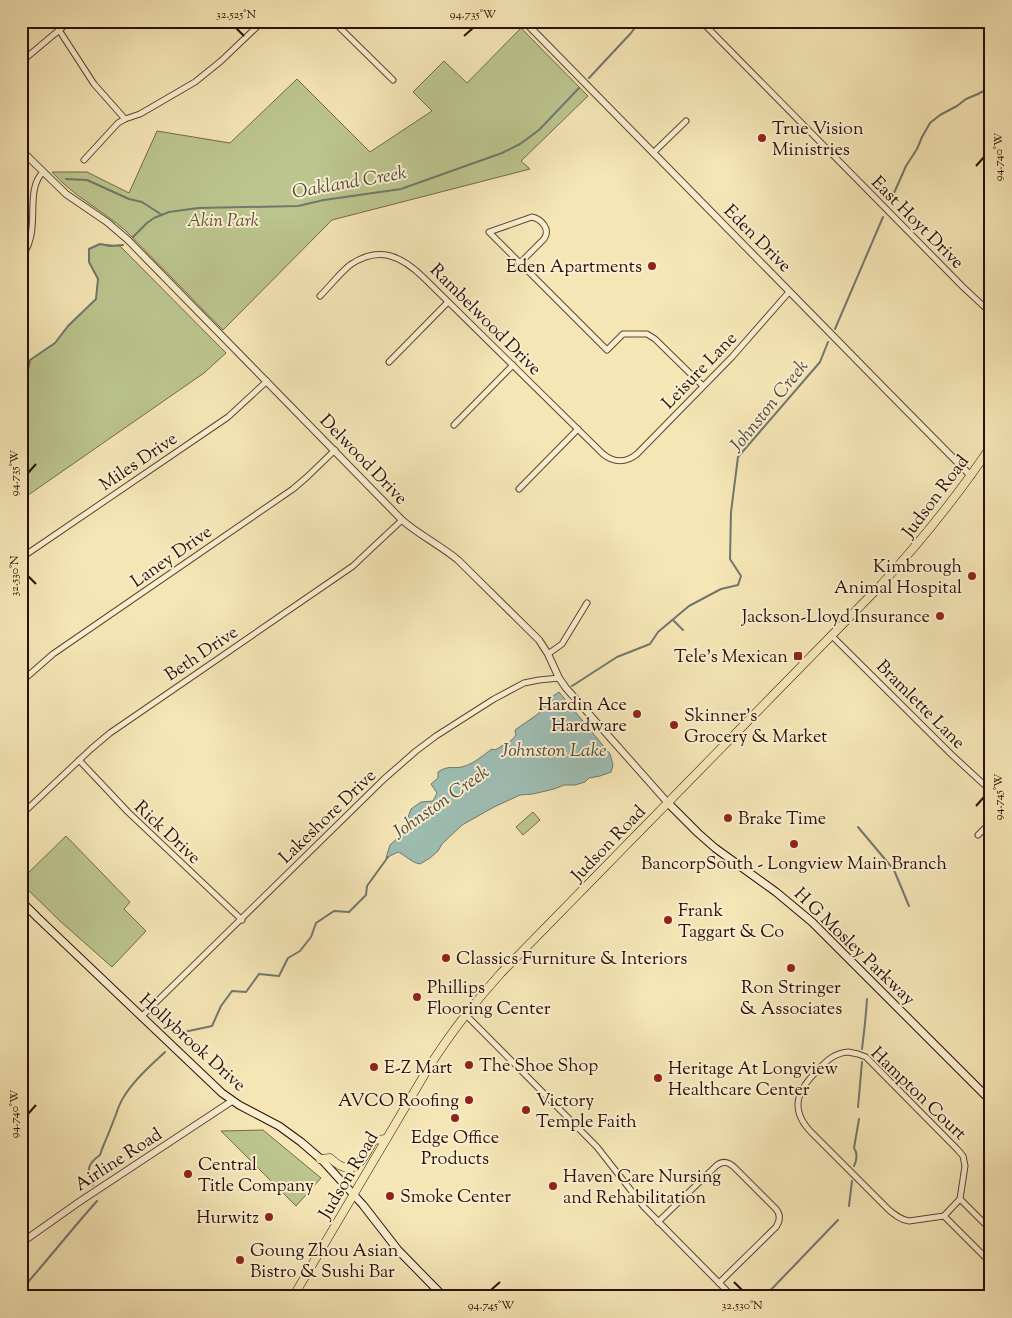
<svg xmlns="http://www.w3.org/2000/svg" width="1012" height="1318" viewBox="0 0 1012 1318" font-family="'Sorts Mill Goudy',serif">
  <style>
    .green { fill: #bcc58e; stroke: #746a4a }
    .water { fill: #9ebeb4; stroke: #70786e }
    .lines { fill: none; stroke-linecap: round; stroke-linejoin: round }
    .stream { stroke: #70786e; stroke-width: 2 }
    .minor-casing { stroke: #5e4531; stroke-width: 7 }
    .tertiary-casing { stroke: #5e4531; stroke-width: 8 }
    .secondary-casing { stroke: #2c0f05; stroke-width: 9 }
    .primary-casing { stroke: #2c0f05; stroke-width: 9 }
    .minor { stroke: #f9efd0; stroke-width: 5 }
    .tertiary { stroke: #f9efd0; stroke-width: 6 }
    .secondary { stroke: #f9efd0; stroke-width: 7 }
    .primary { stroke: #f6e6b6; stroke-width: 8 }
    .ticks { fill: none; stroke: #2c0f05; stroke-width: 2 }
    .poi-dot { fill: #8f2418; stroke: #f9efd0; stroke-width: 2 }
    .labels { text-anchor: middle; stroke-width: 4; stroke-linejoin: round; paint-order: stroke }
    .poi-label { font-size: 18px; fill: #2c0f05; stroke: #f9efd0; text-anchor: start }
    .park-label { font-size: 18px; font-style: italic; fill: #5e4f35; stroke: #f9efd0 }
    .street-label { font-size: 18px; fill: #2c0f05; stroke: #f9efd0 }
    .water-label { font-size: 19px; font-style: italic; fill: #544c42; stroke: #f9efd0 }
    .neatline { fill: none; stroke: #2c0f05; stroke-width: 2 }
    .ticks-label { font-size: 12px; text-anchor: middle; fill: #2c0f05 }
  </style>
  <rect width="100%" height="100%" fill="#f6e6b6"/>
  <filter id="stains"><feTurbulence type="fractalNoise" baseFrequency=".004" numOctaves="4"/><feColorMatrix values="0 0 0 0 .2 0 0 0 0 .09 0 0 0 0 .02 0 0 0 .5 -.17"/></filter>
  <radialGradient id="worn" r=".72"><stop offset=".6" stop-color="#630" stop-opacity="0"/><stop offset="1" stop-color="#630" stop-opacity=".3"/></radialGradient>
  <g class="green">
    <path d="M521 28 588 96 521 161 530 169 332 220 223 330 126 231C102 210 73 196 52 172H87L129 193 157 131 230 143 297 79 370 152 432 111 413 92 444 61 467 83Z"/>
    <polygon points="100,244 120,246 226,353 204,373 21,500 21,398 23,396 30,360 55,343 68,326 96,299 98,279 89,262 89,249"/>
    <polygon points="533,812 540,820 523,835 516,827"/>
    <polygon points="66,836 130,902 124,909 146,931 112,967 60,921 21,883 21,880"/>
    <polygon points="263,1130 321,1178 296,1206 221,1131"/>
  </g>
  <path class="water" d="M559 692 610 754 613 765 611 772 600 776 589 778 585 782 575 785H564L554 789 533 794 520 795 494 807 462 825 442 844 438 851 430 858 420 864C410 862 407 856 398 852L386 858 390 845 402 834 411 809 421 802 433 801 437 793 431 784 438 778V772C450 764 454 770 465 766 475 763 483 755 492 749L495 750 512 740 516 735 515 730 538 714 549 699Z"/>
  <g class="lines">
    <g class="stream">
      <polyline points="589,78 631,33 640,21"/>
      <polyline points="21,176 24,176"/>
      <polyline points="66,179 87,180 129,199 142,202 162,215"/>
      <polyline points="890,202 906,166 917,149 922,137 930,123 940,115 957,106 966,99 978,94 991,87"/>
      <polyline points="133,237 147,223 154,218 169,212 198,208 298,206 324,200 401,189 502,153 520,144 539,130 579,88"/>
      <polyline points="835,329 883,217"/>
      <polyline points="21,398 23,396 30,360 55,343 68,326 96,299 98,279 89,262 89,249 100,244 110,246 123,245"/>
      <polyline points="21,431 21,433"/>
      <polyline points="673,620 683,630"/>
      <polyline points="572,686 617,657 650,644 658,632 689,606 721,589 738,585 741,576 730,559 731,512 738,457 820,362 828,342"/>
      <polyline points="858,827 894,870 909,906"/>
      <polyline points="180,1035 184,1032 212,1026 221,1006 232,991 246,992 259,974 279,976 288,958 300,951 311,937 316,923 334,911 349,912 366,895 367,886 388,857"/>
      <path d="M862 1049C864 1033 866 1016 867 999"/>
      <polyline points="858,1107 862,1062"/>
      <path d="M854 1166C857 1160 858 1154 854 1148L859 1119"/>
      <path d="M93 1185C86 1171 87 1164 100 1155L102 1149C108 1135 114 1120 119 1106 127 1086 150 1066 165 1052"/>
      <polyline points="849,1206 852,1181"/>
      <path d="M21 1290C47 1261 71 1230 97 1201"/>
      <polyline points="764,1297 838,1220"/>
    </g>
    <g class="minor-casing">
      <g id="minor">
        <polyline points="333,21 393,80"/>
        <polyline points="701,21 963,287 991,313"/>
        <polyline points="59,30 94,84 125,119"/>
        <polyline points="21,62 70,21"/>
        <polyline points="653,153 686,121"/>
        <polyline points="84,160 118,123 125,119 140,114 195,82 221,61 263,21"/>
        <path d="M532 217C541 219 551 229 544 239L520 263 489 232Z"/>
        <path d="M21 257C43 231 23 192 43 172"/>
        <polyline points="520,263 607,350 623,334 647,334 655,339 703,386"/>
        <path d="M320 296C330 286 339 274 350 265 379 245 402 256 424 278L603 454C614 463 626 463 637 454L732 357 789 292"/>
        <polyline points="389,362 448,302"/>
        <polyline points="454,425 513,365"/>
        <polyline points="519,489 578,429"/>
        <polyline points="21,558 228,417 267,381"/>
        <polyline points="832,636 952,755 991,791"/>
        <polyline points="548,654 562,644 587,603"/>
        <polyline points="21,682 53,654 293,489 307,477 335,450"/>
        <polyline points="79,760 128,812 242,920"/>
        <polyline points="21,815 91,749 110,733 353,566 372,548 402,520"/>
        <polyline points="978,835 991,822"/>
        <polyline points="465,1014 597,1147 644,1207 733,1297"/>
        <polyline points="141,1017 384,779 416,751 436,736 494,699 524,683 539,680 559,678"/>
        <path d="M848 1052 858 1054 866 1057 957 1149 963 1156 965 1166 960 1199 944 1216 909 1221C901 1220 895 1215 889 1210L810 1131C789 1108 798 1089 818 1070 827 1060 835 1053 848 1052Z"/>
        <polyline points="960,1199 991,1230"/>
        <polyline points="944,1216 991,1263"/>
        <path d="M658 1222 716 1166C723 1160 729 1162 735 1168L776 1209C781 1215 780 1221 776 1227L719 1283"/>
      </g>
    </g>
    <g class="tertiary-casing">
      <g id="tertiary">
        <polyline points="524,21 888,392 971,476"/>
        <path d="M21 150 66 194 107 222 128 240 402 520C419 535 440 545 458 560L539 640 548 654 559 678 566 688 668 803"/>
        <polyline points="21,1243 79,1202 232,1101"/>
      </g>
    </g>
    <g class="secondary-casing">
      <g id="secondary">
        <polyline points="668,803 698,833 715,848 776,892 812,922 991,1101"/>
        <polyline points="21,901 38,918 222,1093 239,1105 279,1126 301,1142 323,1161 363,1205 398,1250 444,1297"/>
      </g>
    </g>
    <g class="primary-casing">
      <g id="primary">
        <path d="M320 1159 330 1158C355 1181 361 1161 374 1140L386 1139"/>
        <path d="M293 1297 426 1072C448 1036 473 1004 501 973L880 586C921 541 957 497 991 446"/>
      </g>
    </g>
    <use href="#minor" class="minor"/>
    <use href="#tertiary" class="tertiary"/>
    <use href="#secondary" class="secondary"/>
    <use href="#primary" class="primary"/>
  </g>
  <path class="ticks" d="M236 28 244 36M464 36 473 28M976 166 984 157M28 473 36 464M28 576 36 584M976 806 984 797M28 1114 36 1105M734 1282 742 1290M491 1290 500 1282"/>
  <g class="poi-dot">
    <circle cx="762" cy="138" r="5"/>
    <circle cx="652" cy="266" r="5"/>
    <circle cx="972" cy="576" r="5"/>
    <circle cx="940" cy="616" r="5"/>
    <rect x="793" y="651" width="10" height="10" rx="2.5"/>
    <circle cx="637" cy="714" r="5"/>
    <circle cx="674" cy="725" r="5"/>
    <circle cx="728" cy="818" r="5"/>
    <circle cx="794" cy="844" r="5"/>
    <circle cx="668" cy="920" r="5"/>
    <circle cx="446" cy="958" r="5"/>
    <circle cx="791" cy="968" r="5"/>
    <circle cx="417" cy="997" r="5"/>
    <circle cx="469" cy="1065" r="5"/>
    <circle cx="374" cy="1067" r="5"/>
    <circle cx="658" cy="1078" r="5"/>
    <circle cx="469" cy="1100" r="5"/>
    <circle cx="526" cy="1110" r="5"/>
    <circle cx="455" cy="1118" r="5"/>
    <circle cx="188" cy="1174" r="5"/>
    <circle cx="553" cy="1186" r="5"/>
    <circle cx="390" cy="1196" r="5"/>
    <circle cx="269" cy="1217" r="5"/>
    <circle cx="240" cy="1260" r="5"/>
  </g>
  <g class="labels">
    <g class="poi-label">
      <text x="772" y="134">True Vision<tspan x="772" dy="21">Ministries</tspan></text>
      <text x="642" y="272" text-anchor="end">Eden Apartments</text>
      <text x="962" y="572" text-anchor="end">Kimbrough<tspan x="962" dy="21">Animal Hospital</tspan></text>
      <text x="930" y="622" text-anchor="end">Jackson-Lloyd Insurance</text>
      <text x="788" y="662" text-anchor="end">Tele's Mexican</text>
      <text x="627" y="710" text-anchor="end">Hardin Ace<tspan x="627" dy="21">Hardware</tspan></text>
      <text x="684" y="721">Skinner's<tspan x="684" dy="21">Grocery &amp; Market</tspan></text>
      <text x="738" y="824">Brake Time</text>
      <text x="794" y="869" text-anchor="middle">BancorpSouth - Longview Main Branch</text>
      <text x="678" y="916">Frank<tspan x="678" dy="21">Taggart &amp; Co</tspan></text>
      <text x="456" y="964">Classics Furniture &amp; Interiors</text>
      <text x="427" y="993">Phillips<tspan x="427" dy="21">Flooring Center</tspan></text>
      <text x="791" y="993" text-anchor="middle">Ron Stringer<tspan x="791" dy="21">&amp; Associates</tspan></text>
      <text x="479" y="1071">The Shoe Shop</text>
      <text x="384" y="1073">E-Z Mart</text>
      <text x="668" y="1074">Heritage At Longview<tspan x="668" dy="21">Healthcare Center</tspan></text>
      <text x="459" y="1106" text-anchor="end">AVCO Roofing</text>
      <text x="536" y="1106">Victory<tspan x="536" dy="21">Temple Faith</tspan></text>
      <text x="455" y="1143" text-anchor="middle">Edge Office<tspan x="455" dy="21">Products</tspan></text>
      <text x="198" y="1170">Central<tspan x="198" dy="21">Title Company</tspan></text>
      <text x="563" y="1182">Haven Care Nursing<tspan x="563" dy="21">and Rehabilitation</tspan></text>
      <text x="400" y="1202">Smoke Center</text>
      <text x="259" y="1223" text-anchor="end">Hurwitz</text>
      <text x="250" y="1256">Goung Zhou Asian<tspan x="250" dy="21">Bistro &amp; Sushi Bar</tspan></text>
    </g>
    <g class="park-label">
      <text x="223" y="226">Akin Park</text>
    </g>
    <g class="street-label">
      <text transform="translate(918 222) rotate(45)" y="6">East Hoyt Drive</text>
      <text transform="translate(758 238) rotate(45)" y="6">Eden Drive</text>
      <text transform="translate(486 319) rotate(45)" y="6">Rambelwood Drive</text>
      <text transform="translate(699 370) rotate(-46)" y="6">Leisure Lane</text>
      <text transform="translate(364 459) rotate(46)" y="6">Delwood Drive</text>
      <text transform="translate(138 461) rotate(-34)" y="6">Miles Drive</text>
      <text transform="translate(935 496) rotate(-53)" y="6">Judson Road</text>
      <text transform="translate(171 556) rotate(-35)" y="6">Laney Drive</text>
      <text transform="translate(201 653) rotate(-34)" y="6">Beth Drive</text>
      <text transform="translate(921 704) rotate(45)" y="6">Bramlette Lane</text>
      <text transform="translate(327 816) rotate(-44)" y="6">Lakeshore Drive</text>
      <text transform="translate(168 832) rotate(43)" y="6">Rick Drive</text>
      <text transform="translate(608 843) rotate(-46)" y="6">Judson Road</text>
      <text transform="translate(855 946) rotate(44)" y="6">H G Mosley Parkway</text>
      <text transform="translate(193 1042) rotate(42)" y="6">Hollybrook Drive</text>
      <text transform="translate(919 1093) rotate(44)" y="6">Hampton Court</text>
      <text transform="translate(118 1159) rotate(-33)" y="6">Airline Road</text>
      <text transform="translate(348 1175) rotate(-59)" y="6">Judson Road</text>
    </g>
    <g class="water-label">
      <text transform="translate(349 181) rotate(-10)" y="7">Oakland Creek</text>
      <text transform="translate(768 405) rotate(-51)" y="7">Johnston Creek</text>
      <text x="554" y="756">Johnston Lake</text>
      <text transform="translate(440 801) rotate(-35)" y="7">Johnston Creek</text>
    </g>
  </g>
  <rect width="1012" height="1318" fill="none" stroke="#f6e6b6" stroke-width="55"/>
  <rect x="28" y="28" width="956" height="1262" class="neatline"/>
  <g class="ticks-label">
    <text x="236" y="18">32.525°N</text>
    <text x="473" y="18">94.735°W</text>
    <text transform="translate(998 157) rotate(-90)" y="4">94.740°W</text>
    <text transform="translate(14 473) rotate(-90)" y="4">94.735°W</text>
    <text transform="translate(14 576) rotate(-90)" y="4">32.530°N</text>
    <text transform="translate(998 797) rotate(-90)" y="4">94.745°W</text>
    <text transform="translate(14 1114) rotate(-90)" y="4">94.740°W</text>
    <text x="491" y="1309">94.745°W</text>
    <text x="742" y="1309">32.530°N</text>
  </g>
  <rect width="100%" height="100%" filter="url(#stains)"/>
  <rect width="100%" height="100%" fill="url(#worn)"/>
</svg>
